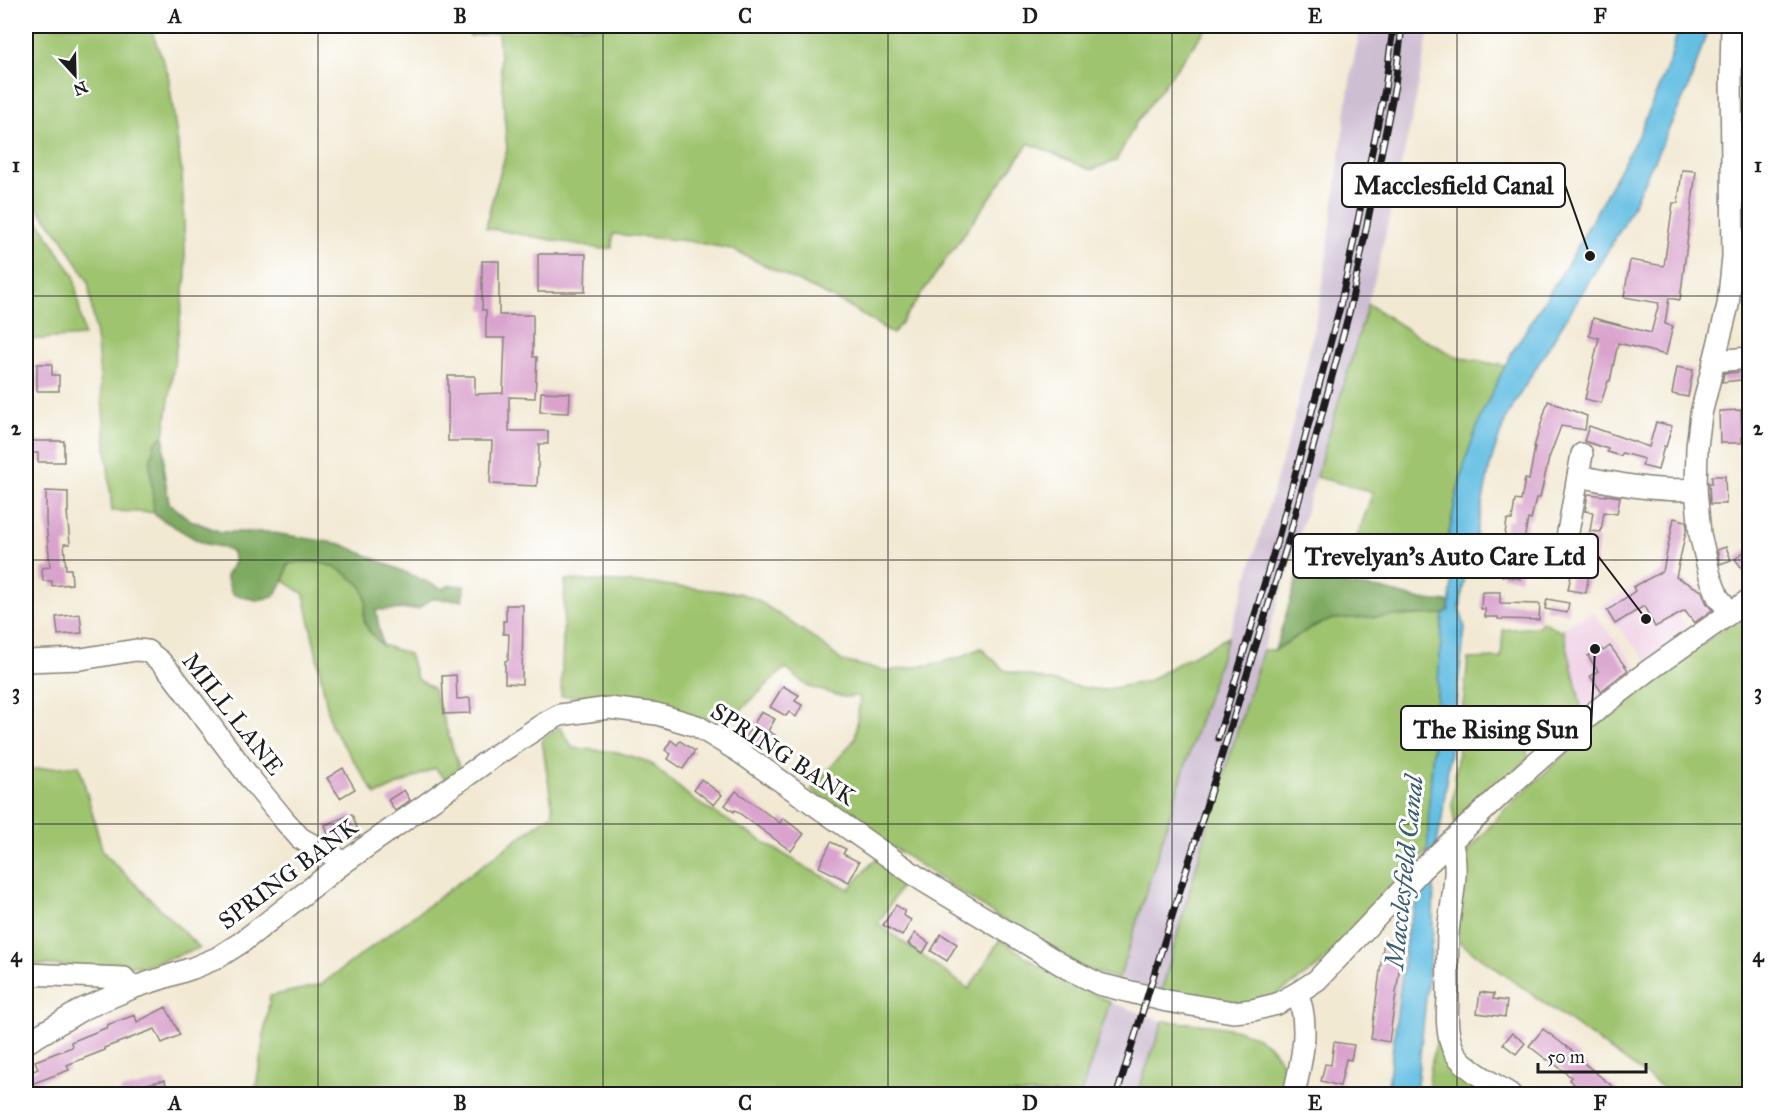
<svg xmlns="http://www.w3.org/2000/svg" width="1775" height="1120" viewBox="0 0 1775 1120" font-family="'IM FELL Great Primer',serif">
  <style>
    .built { fill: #f0d0e5 }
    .industrial { fill: #cebed2 }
    .green { fill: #9fc46f; stroke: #5e7046; stroke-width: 1.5 }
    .forest { fill: #7faa62; stroke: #4e633f; stroke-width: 1.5 }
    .water { fill: #65bfe3; stroke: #406e80; stroke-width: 1.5 }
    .building { fill: #d9a3cd }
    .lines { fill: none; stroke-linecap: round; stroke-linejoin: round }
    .minor-casing { stroke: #878278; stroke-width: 24 }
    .minor { stroke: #fff; stroke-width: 21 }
    .rail-casing { stroke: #1c1c1c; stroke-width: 7 }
    .rail { stroke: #fff; stroke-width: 4.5; stroke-dasharray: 14; stroke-linecap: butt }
    .grid { fill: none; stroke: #1c1c1c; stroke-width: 1.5; stroke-opacity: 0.55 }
    .labels { text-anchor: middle; stroke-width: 6; stroke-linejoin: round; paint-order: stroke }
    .street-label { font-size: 24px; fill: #1c1c1c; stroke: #fff }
    .water-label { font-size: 26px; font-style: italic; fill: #395d6c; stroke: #fff }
    .leader { fill: none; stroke: #1c1c1c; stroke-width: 2 }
    .callout-dot { fill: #1c1c1c; stroke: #fff; stroke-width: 2 }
    .callout { fill: #fff; stroke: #1c1c1c; stroke-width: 2 }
    .callout-label { font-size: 26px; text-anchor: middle; font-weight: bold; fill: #1c1c1c }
    .neatline { fill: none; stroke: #1c1c1c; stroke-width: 2 }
    .grid-label { font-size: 20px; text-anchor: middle; font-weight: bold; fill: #1c1c1c }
  </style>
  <rect width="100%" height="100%" fill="#fff"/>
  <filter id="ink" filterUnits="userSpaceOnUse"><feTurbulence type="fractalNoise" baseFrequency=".0167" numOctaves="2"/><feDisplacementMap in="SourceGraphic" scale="12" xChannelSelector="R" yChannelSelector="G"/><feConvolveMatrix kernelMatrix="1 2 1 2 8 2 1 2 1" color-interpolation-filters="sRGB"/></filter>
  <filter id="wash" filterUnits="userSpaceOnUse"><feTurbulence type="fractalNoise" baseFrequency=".008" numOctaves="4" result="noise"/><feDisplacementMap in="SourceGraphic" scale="24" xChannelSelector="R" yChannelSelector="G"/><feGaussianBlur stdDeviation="1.35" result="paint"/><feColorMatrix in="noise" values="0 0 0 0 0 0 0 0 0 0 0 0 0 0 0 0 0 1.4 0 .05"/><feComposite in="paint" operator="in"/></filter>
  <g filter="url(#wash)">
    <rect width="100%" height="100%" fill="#f2e9d3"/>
    <g class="built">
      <polygon points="1633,587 1678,615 1690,634 1647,661 1601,607"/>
      <polygon points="1592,612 1639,670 1583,714 1563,629"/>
    </g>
    <g class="industrial">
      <polygon points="1361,26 1430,26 1413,113 1377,271 1292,558 1209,821 1161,993 1119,979 1197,728 1243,592 1293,424 1322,290 1351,73"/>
      <polygon points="1110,1002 1163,1021 1137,1094 1081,1094"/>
    </g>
    <g class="green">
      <polygon points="26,26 157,26 151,29 168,74 182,174 186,276 164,436 164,473 169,503 168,513 112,511 97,344 88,281 62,238 36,206 26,196"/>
      <polygon points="469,26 1204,26 1205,30 1136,123 1116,161 1091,170 1029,143 893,334 847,305 731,249 688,241 613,234 612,248 601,249 486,228 491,204 507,150 498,32 470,36"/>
      <polygon points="26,209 41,225 74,276 84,336 26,340"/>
      <path d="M1368 304 1414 334 1457 357 1505 366C1479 419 1461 465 1451 523 1449 537 1444 546 1450 559L1394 554 1357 537 1373 492 1316 477Z"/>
      <polygon points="301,561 327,563 346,572 362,586 367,602 364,617 368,630 382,645 409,654 417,679 433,688 460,770 447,781 435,768 376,795 331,726 304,594 284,581 288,564"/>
      <polygon points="565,580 643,583 739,593 756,599 817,640 842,661 887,671 929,665 961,657 981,648 1004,670 1073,686 1103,690 1149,681 1173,666 1228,637 1197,728 1119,979 1081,968 998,917 885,842 811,790 855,739 860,696 843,697 807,686 785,668 720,730 613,698 561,696"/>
      <polygon points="1749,610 1749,1094 1672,1094 1460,943 1455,943 1460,888 1465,855 1504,810 1595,727 1647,684"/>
      <polygon points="1414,614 1443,614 1429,804 1428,850 1318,967 1273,997 1242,1007 1161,993 1209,821 1263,650 1275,650 1310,628 1333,619"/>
      <polygon points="1543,621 1559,631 1563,629 1583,714 1544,745 1536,742 1526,752 1529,758 1455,824 1452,806 1468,659 1501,658 1503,630 1538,627"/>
      <polygon points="560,727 573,748 617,752 649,762 695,801 807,868 849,889 878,856 907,877 878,924 969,989 1000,939 1049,973 1110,1002 1081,1094 255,1094 270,996 320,985 553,813 542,740"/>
      <polygon points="79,765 103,852 200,948 145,966 67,966 26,964 26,770"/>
      <path d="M1163 1021C1201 1025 1268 1022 1283 1067 1285 1075 1283 1086 1282 1094H1137Z"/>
      <polygon points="1438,1038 1445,1055 1492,1094 1427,1094 1433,1054"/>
    </g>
    <g class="forest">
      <path d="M164 436V473L169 503 190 520 221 532H267L341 544 443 589 450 585 464 586 463 600 431 599 418 609 376 610 382 645C375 637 365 629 364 618 363 606 369 606 363 590 362 585 358 583 354 580 335 563 313 559 288 564L284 581 273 597 256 600 232 594 226 576 235 561 231 551 222 547 202 543 156 516 154 513 150 463 155 442Z"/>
      <polygon points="1297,579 1381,589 1422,600 1450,602 1449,610 1443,614 1333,619 1310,628 1275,650"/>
    </g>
    <polygon class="water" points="1679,26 1709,26 1689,86 1624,224 1509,412 1500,434 1490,465 1470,565 1465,573 1460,609 1465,628 1442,818 1437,843 1434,878 1433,930 1416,1094 1387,1094 1407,931 1425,878 1427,865 1429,804 1443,614 1449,610 1453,571 1446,551 1455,502 1466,458 1482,413 1512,352 1569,262 1640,132 1670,60"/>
    <g id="blocks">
      <g class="building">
        <polygon points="1682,170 1696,171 1680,300 1669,298 1665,324 1673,326 1666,355 1618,343 1610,381 1608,381 1601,403 1585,399 1599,338 1589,336 1593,318 1651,333 1659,303 1624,297 1630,260 1664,266 1673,203 1678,203"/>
        <polygon points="538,254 586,254 585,292 538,292"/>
        <polygon points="482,261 499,261 499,315 533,315 533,357 537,357 535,398 509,397 509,431 548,431 548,444 539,444 537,486 490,484 492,441 448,441 448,376 475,376 475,394 503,393 505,338 486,338 486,310 482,310"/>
        <polygon points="37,364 52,364 52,375 59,375 59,391 37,391"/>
        <polygon points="1677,367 1693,370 1688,397 1672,394"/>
        <polygon points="1742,372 1742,380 1722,382 1724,373"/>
        <polygon points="541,392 570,393 569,413 540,412"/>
        <polygon points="1548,401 1587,416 1585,430 1561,426 1549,458 1540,498 1536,498 1531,520 1528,519 1521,556 1524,557 1520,579 1502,576 1507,549 1503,548 1507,520 1512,520 1515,500 1521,501 1525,479 1529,480 1535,447 1534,447"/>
        <polygon points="1741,410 1742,443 1720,443 1719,411"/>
        <polygon points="1656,422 1672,426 1666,447 1664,446 1658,470 1642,466 1644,459 1622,453 1621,456 1607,452 1608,449 1584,441 1589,426 1649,447"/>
        <polygon points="26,441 64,441 64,462 38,462 38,453 26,453"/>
        <polygon points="1712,476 1725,476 1726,504 1710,504 1709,483 1712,483"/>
        <polygon points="46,491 68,492 68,512 67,512 70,544 64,544 66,569 71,569 72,584 52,586 52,581 43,581 42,568 50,567 46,521"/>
        <polygon points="1588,494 1606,496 1606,495 1620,497 1617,514 1604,512 1601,532 1590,531 1593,512 1585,511"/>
        <polygon points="1674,518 1686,521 1687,527 1676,577 1702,591 1706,602 1712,610 1694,623 1685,611 1655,627 1644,606 1615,624 1607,611 1635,591 1633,587 1663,571"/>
        <polygon points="1583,537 1599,539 1594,574 1589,573 1586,593 1568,590 1571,575 1575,575"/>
        <polygon points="1726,547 1731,560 1720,564 1717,550"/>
        <polygon points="1749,548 1749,578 1735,559"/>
        <polygon points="1482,592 1500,592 1500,603 1540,604 1539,620 1498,619 1498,617 1485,617 1485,609 1481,609"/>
        <polygon points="1547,599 1569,603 1567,613 1545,609"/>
        <polygon points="506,605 523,605 522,684 505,683 505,661 508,660 509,634 503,634 503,621 506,621"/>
        <polygon points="80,614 82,633 58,635 56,617"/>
        <polygon points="1610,646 1628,670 1601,691 1590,676 1598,671 1588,656 1600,647 1603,651"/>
        <polygon points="456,675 457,699 470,698 471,713 444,714 442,676"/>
        <polygon points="783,686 799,695 795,701 802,705 796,717 789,712 786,716 770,707"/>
        <polygon points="761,712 775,719 768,731 775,735 766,751 745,739"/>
        <polygon points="671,740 677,745 680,741 695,751 683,769 668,759 671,754 665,750"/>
        <polygon points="343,768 355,789 340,798 327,778"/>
        <polygon points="701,779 722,795 714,805 694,789"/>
        <polygon points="404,790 410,800 395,811 388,800"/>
        <polygon points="736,791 780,823 783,818 804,834 791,851 735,810 734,812 725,805"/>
        <polygon points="352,814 360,836 340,844 338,841 336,842 330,840 325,825"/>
        <polygon points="831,842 846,849 843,854 859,862 849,882 819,867"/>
        <polygon points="896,905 905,911 903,915 911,920 902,936 883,925"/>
        <polygon points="915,933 929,943 923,953 908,944"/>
        <polygon points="941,934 957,944 947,961 931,951"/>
        <polygon points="1384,941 1403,944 1389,1042 1371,1039"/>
        <polygon points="1480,992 1494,994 1493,999 1507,1001 1505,1017 1477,1013"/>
        <polygon points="166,1007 180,1035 162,1043 155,1029 104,1048 105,1050 67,1065 69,1070 26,1086 26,1074 38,1069 35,1061 72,1047 71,1042 108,1027 107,1025 135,1015 137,1022"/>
        <polygon points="1543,1029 1580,1057 1579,1059 1623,1095 1588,1095 1569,1080 1571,1077 1548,1059 1547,1060 1529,1046"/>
        <polygon points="1512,1033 1525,1043 1516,1054 1503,1044"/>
        <polygon points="1334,1042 1354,1045 1351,1060 1346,1059 1340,1086 1321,1081 1325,1064 1331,1065"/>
        <polygon points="165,1080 168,1095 121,1095 120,1090"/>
      </g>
    </g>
  </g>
  <g filter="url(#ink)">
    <use href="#blocks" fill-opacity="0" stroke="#878278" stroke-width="1.5"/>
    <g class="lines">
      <g class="minor-casing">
        <g id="minor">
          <polyline points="1714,361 1750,358"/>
          <path d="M1578 476C1618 484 1656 492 1696 489"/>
          <polyline points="1563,560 1582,454"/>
          <polyline points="1730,612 1718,597 1710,576 1700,534 1696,489 1697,447 1701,414 1728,305 1733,257 1731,74 1732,26"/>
          <polyline points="26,661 81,659 136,650 147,651 160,661 171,673 253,782 285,821 300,838 316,847 333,855 342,864"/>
          <path d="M1451 842C1461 872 1450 903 1448 934 1447 955 1448 977 1448 998 1447 1016 1446 1037 1455 1053 1465 1069 1494 1084 1510 1094"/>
          <polyline points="26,974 124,978 132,988"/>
          <polyline points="26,1043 83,1009 132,988 193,968 217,958 242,942 342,864 496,755 545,723 560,715 609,708 657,714 697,726 738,751 922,880 1067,968 1099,984 1167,1001 1233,1012 1253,1010 1277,1004 1297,993 1317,980 1420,871 1514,782 1583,721 1648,671 1750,599"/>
          <path d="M1294 1094C1301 1063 1311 1025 1297 993"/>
        </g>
      </g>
      <use href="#minor" class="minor"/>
      <g class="rail-casing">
        <g id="rail">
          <polyline points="1218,738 1278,538 1340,307 1385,89 1393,28"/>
          <polyline points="1117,1094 1287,545 1350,309 1395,85 1402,26"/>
        </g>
      </g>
      <use href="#rail" class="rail"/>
    </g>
  </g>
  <path class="grid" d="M318 26V1094M603 26V1094M888 26V1094M1172 26V1094M1457 26V1094M26 296H1750M26 560H1750M26 824H1750"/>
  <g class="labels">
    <g class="street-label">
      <text transform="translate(233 714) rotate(52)" y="8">MILL LANE</text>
      <text transform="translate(783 754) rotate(33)" y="8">SPRING BANK</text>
      <text transform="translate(288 874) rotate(-37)" y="8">SPRING BANK</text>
    </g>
    <g class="water-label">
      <text transform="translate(1404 872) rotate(-84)" y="9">Macclesfield Canal</text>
    </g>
  </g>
  <path class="leader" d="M1590 256L1565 185M1646 619L1598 556M1595 649L1591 728"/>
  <g class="callout-dot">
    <circle cx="1590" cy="256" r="6"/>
    <circle cx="1646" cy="619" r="6"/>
    <circle cx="1595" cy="649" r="6"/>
  </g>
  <g class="callout">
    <rect x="1342" y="163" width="223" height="44" rx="6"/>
    <rect x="1293" y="534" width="305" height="44" rx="6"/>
    <rect x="1401" y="706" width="190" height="44" rx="6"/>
  </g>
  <g class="callout-label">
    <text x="1454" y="194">Macclesfield Canal</text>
    <text x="1445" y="565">Trevelyan's Auto Care Ltd</text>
    <text x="1496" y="738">The Rising Sun</text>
  </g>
  <rect width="1775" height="1120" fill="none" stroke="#fff" stroke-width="66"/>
  <g transform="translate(75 75) rotate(158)" stroke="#ffffff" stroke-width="4.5" paint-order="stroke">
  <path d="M0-4.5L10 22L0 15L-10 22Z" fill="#1c1c1c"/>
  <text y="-9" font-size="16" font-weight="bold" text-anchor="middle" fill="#1c1c1c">N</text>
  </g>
  <path d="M1538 1063v9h108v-9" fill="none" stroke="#1c1c1c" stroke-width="3"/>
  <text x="1547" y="1063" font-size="18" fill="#1c1c1c" stroke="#ffffff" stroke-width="4.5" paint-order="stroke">50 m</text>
  <rect x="33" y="33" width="1709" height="1054" class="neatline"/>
  <g class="grid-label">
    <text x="175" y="23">A</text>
    <text x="460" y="23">B</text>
    <text x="745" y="23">C</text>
    <text x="1030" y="23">D</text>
    <text x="1315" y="23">E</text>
    <text x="1600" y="23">F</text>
    <text x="16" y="172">1</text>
    <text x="1758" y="172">1</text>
    <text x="16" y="435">2</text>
    <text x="1758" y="435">2</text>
    <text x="16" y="699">3</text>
    <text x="1758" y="699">3</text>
    <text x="16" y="962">4</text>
    <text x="1758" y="962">4</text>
    <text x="175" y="1110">A</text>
    <text x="460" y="1110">B</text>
    <text x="745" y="1110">C</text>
    <text x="1030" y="1110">D</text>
    <text x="1315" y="1110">E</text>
    <text x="1600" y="1110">F</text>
  </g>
</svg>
